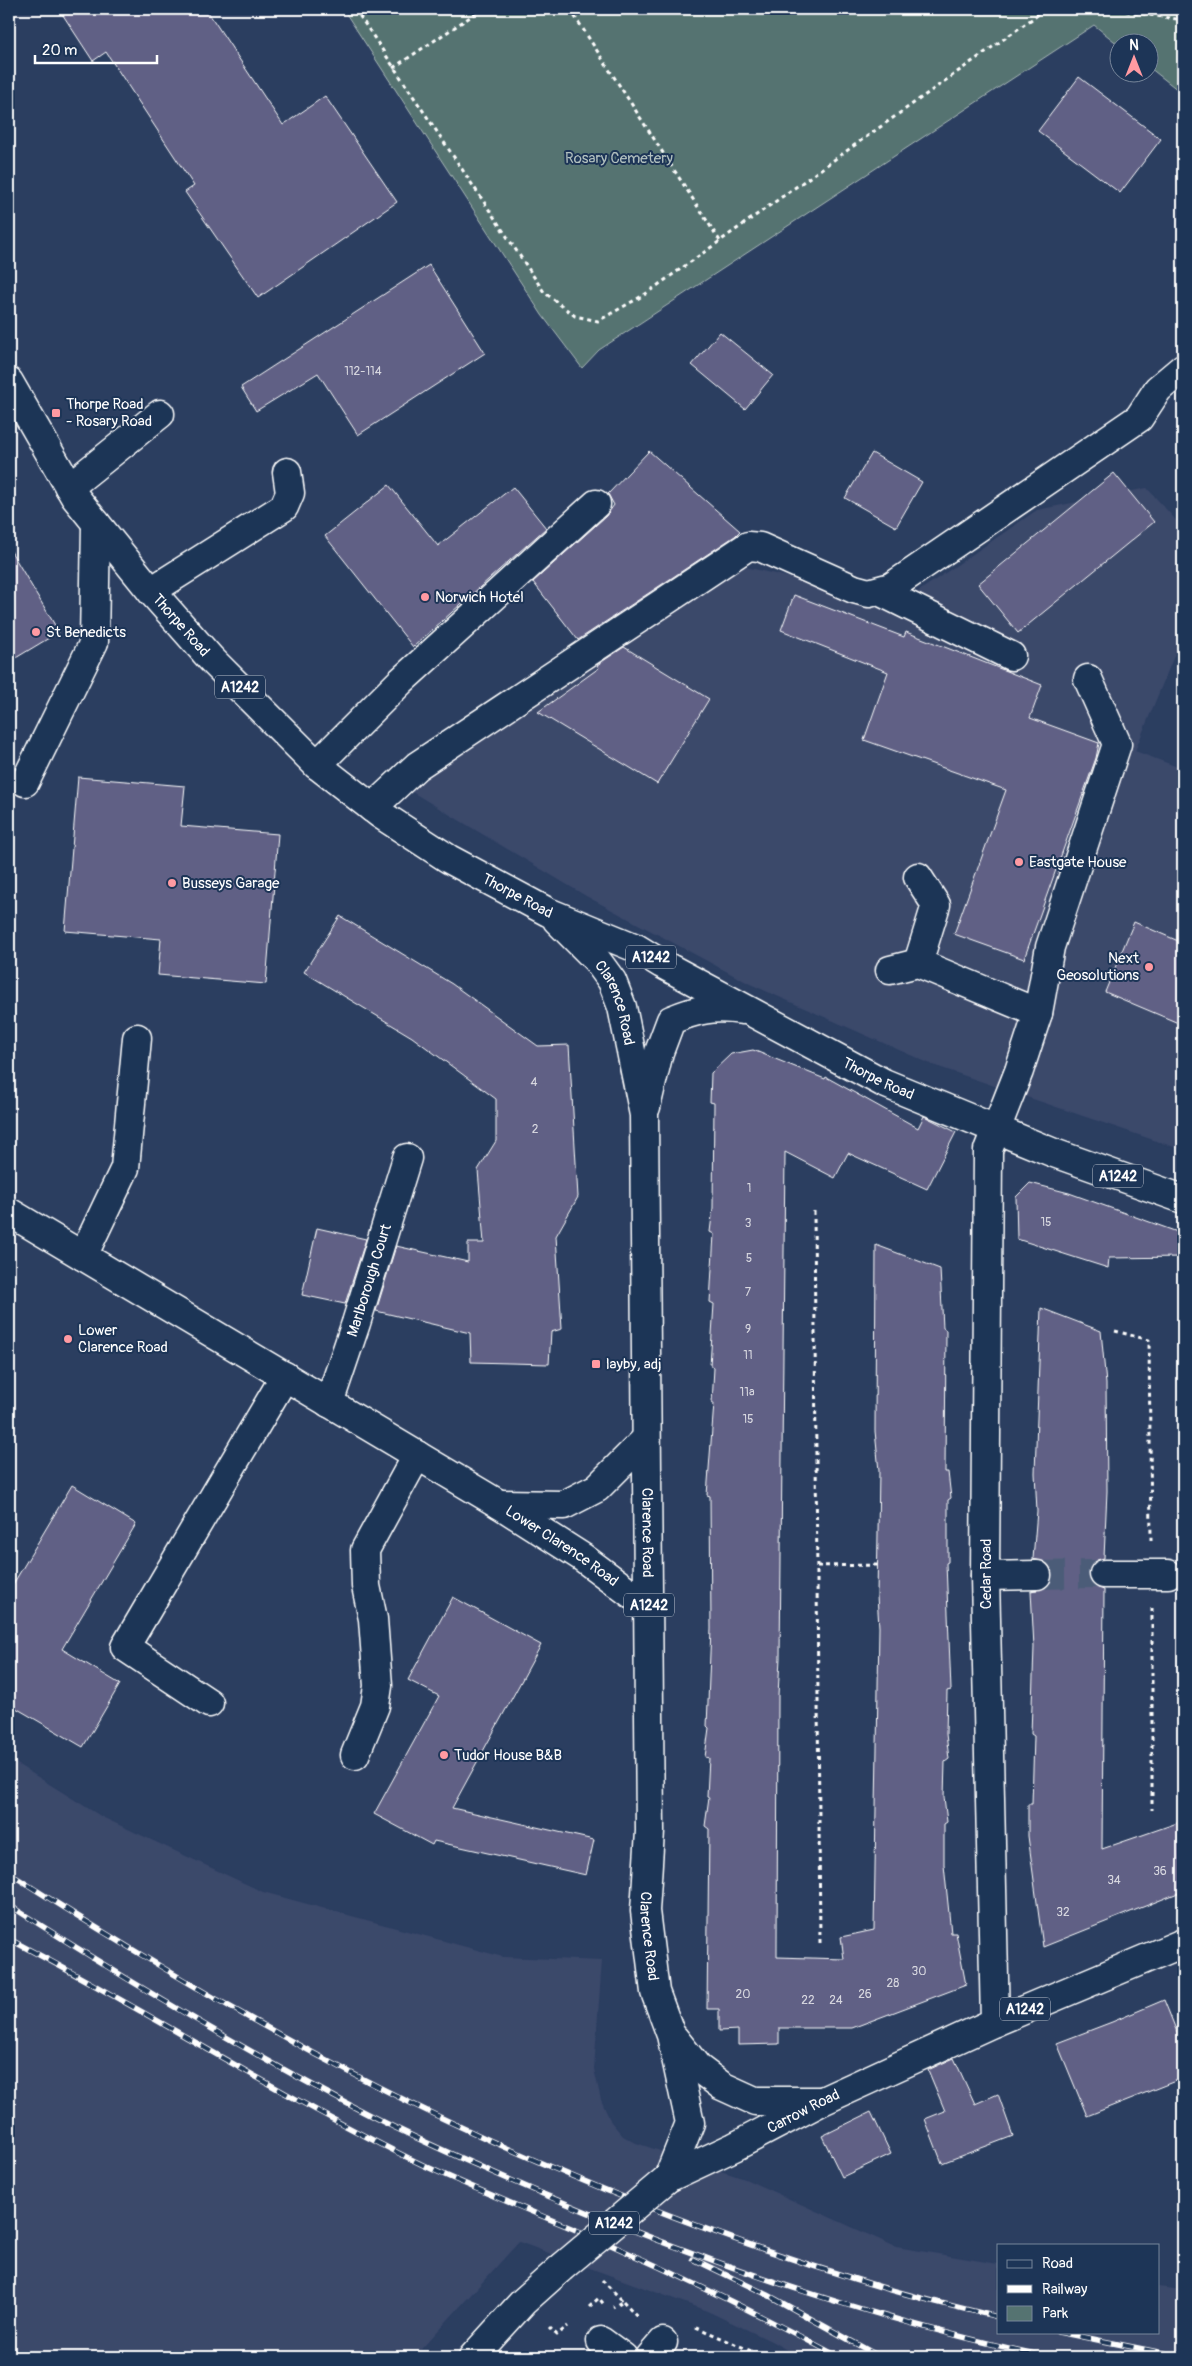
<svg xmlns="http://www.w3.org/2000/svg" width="1192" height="2366" viewBox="0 0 1192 2366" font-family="Pangolin,sans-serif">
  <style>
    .built { fill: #3b486b }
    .green { fill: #557371; stroke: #aab9b8 }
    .building { fill: #616185; stroke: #fff }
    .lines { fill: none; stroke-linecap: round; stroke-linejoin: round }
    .minor-tunnel { stroke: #4b5b78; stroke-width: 28; stroke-dasharray: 28 14; stroke-linecap: butt }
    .minor-casing { stroke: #fff; stroke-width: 31 }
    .major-casing { stroke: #fff; stroke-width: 31 }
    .path { stroke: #fff; stroke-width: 3; stroke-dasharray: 4 4; stroke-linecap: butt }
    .minor { stroke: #1d3557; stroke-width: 28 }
    .major { stroke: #1d3557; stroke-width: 28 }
    .rail-casing { stroke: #fff; stroke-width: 5.5 }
    .rail { stroke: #1d3557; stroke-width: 4; stroke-dasharray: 11; stroke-linecap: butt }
    .major-bridge-casing { stroke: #fff; stroke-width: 31; stroke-linecap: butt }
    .major-bridge { stroke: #1d3557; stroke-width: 28 }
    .poi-dot { fill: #ff9aa2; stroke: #1d3557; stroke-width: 2 }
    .labels { text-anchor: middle; stroke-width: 4; stroke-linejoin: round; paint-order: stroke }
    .number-label { font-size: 12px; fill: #d8d8e0 }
    .shield { fill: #1d3557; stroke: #bbc2cd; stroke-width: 1 }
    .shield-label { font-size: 14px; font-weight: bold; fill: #fff }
    .park-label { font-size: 15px; fill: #b2c0bf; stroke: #1d3557 }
    .poi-label { font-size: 15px; fill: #fff; stroke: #1d3557; text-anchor: start }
    .street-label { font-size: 15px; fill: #fff; stroke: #1d3557 }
  </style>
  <rect width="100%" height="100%" fill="#2b3e60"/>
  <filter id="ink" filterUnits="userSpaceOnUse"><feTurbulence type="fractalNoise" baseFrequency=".02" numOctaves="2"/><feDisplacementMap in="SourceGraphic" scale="10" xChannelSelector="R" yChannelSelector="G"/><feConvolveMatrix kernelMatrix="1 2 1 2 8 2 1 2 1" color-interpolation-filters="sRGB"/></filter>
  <g filter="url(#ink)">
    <g class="built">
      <polygon points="1147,488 1183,528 1183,634 1135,751 1183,769 1183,1150 933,1065 750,984 586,896 402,786 733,564 900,604 1037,510"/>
      <polygon points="9,1759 102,1817 263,1892 503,1957 602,1961 594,2069 601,2100 611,2122 623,2136 636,2143 745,2179 896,2247 998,2264 998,2332 1158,2332 1158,2287 1183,2290 1183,2357 799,2357 771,2341 707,2311 519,2242 414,2357 9,2357"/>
    </g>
    <polygon class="green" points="343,9 1183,9 1183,94 1150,68 1150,42 1120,42 1119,45 1094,25 599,350 582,368 542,315"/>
    <g class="building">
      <polygon points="59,9 206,9 283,125 325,96 397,202 258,298 185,192 194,186 106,52 93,61"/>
      <polygon points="1079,77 1161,139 1120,193 1038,131"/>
      <polygon points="429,265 485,353 358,435 318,373 256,411 241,387"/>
      <polygon points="720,332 773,375 745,409 692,365"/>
      <polygon points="649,451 740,531 735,536 578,640 533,582 606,516 614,505 608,494"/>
      <polygon points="872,453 922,482 896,527 845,498"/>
      <polygon points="1114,473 1154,522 1018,633 978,584"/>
      <polygon points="389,485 438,546 513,487 546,528 413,647 325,536"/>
      <polygon points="9,548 59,632 9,662"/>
      <polygon points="794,595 904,637 906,632 1042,685 1030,718 1099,743 1096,758 1024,959 954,934 1006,790 864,740 888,672 781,630"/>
      <polygon points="624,647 709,699 657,784 538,712 599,668 597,665"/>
      <polygon points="78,777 185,786 181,826 278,834 266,984 158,975 161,939 65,931"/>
      <polygon points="340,916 452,984 538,1046 569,1045 578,1197 556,1236 562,1329 551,1332 549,1364 471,1362 470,1333 376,1311 396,1246 468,1262 468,1243 484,1243 478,1170 496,1141 496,1099 412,1037 304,972"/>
      <polygon points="1134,922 1183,943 1183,1025 1105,992"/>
      <polygon points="753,1050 825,1079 826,1077 918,1128 924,1116 956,1132 927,1189 848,1153 835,1178 785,1152 780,1658 778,1695 777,1951 777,1957 844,1959 841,1937 874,1930 879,1627 877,1596 879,1471 875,1431 876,1245 940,1269 943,1328 946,1330 945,1472 948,1472 951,1498 948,1500 948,1562 946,1563 951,1690 947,1691 946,1734 949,1759 945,1762 944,1797 947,1822 944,1824 944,1865 951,1933 956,1933 966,1985 852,2028 779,2028 779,2044 738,2045 738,2030 719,2031 719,2009 707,2009 709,1829 705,1826 709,1797 707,1796 709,1758 705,1757 709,1728 707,1726 711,1629 710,1496 707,1495 714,1403 712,1403 714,1368 710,1365 714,1304 710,1302 714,1234 710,1232 713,1208 714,1103 710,1102 711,1073 731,1054"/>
      <polygon points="1030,1183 1069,1193 1183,1234 1183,1257 1109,1258 1108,1268 1017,1239 1016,1197"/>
      <polygon points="317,1228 366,1239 345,1304 302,1295"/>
      <polygon points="1041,1308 1101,1331 1106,1384 1107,1491 1104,1558 1097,1560 1091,1566 1088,1574 1090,1581 1096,1587 1104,1590 1102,1849 1183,1821 1183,1891 1043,1947 1028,1836 1028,1804 1032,1804 1034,1736 1031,1734 1034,1647 1031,1591 1045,1588 1051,1582 1053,1575 1051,1567 1045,1562 1033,1559 1037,1511 1035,1473"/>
      <polygon points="72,1485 136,1524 62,1649 120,1684 83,1747 9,1704 9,1591"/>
      <polygon points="453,1597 541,1645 452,1808 594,1840 586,1875 434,1841 432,1845 374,1814 439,1696 408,1680"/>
      <polygon points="1164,2000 1183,2047 1183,2078 1087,2116 1057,2043 1112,2022"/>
      <polygon points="954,2058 975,2104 998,2094 1013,2136 942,2163 925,2119 945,2111 928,2070"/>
      <polygon points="871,2112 891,2154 842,2177 822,2136"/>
    </g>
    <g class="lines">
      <polyline class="minor-tunnel" points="1037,1575 1104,1574"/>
      <g class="minor-casing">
        <g id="minor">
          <polyline points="69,487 160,414"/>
          <polyline points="151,591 284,507 290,493 287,472"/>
          <polyline points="879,591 1011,656"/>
          <polyline points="317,765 400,682 596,504"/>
          <polyline points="25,782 94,642 96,523"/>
          <polyline points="372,808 417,766 748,546 760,547 854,589 869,593 891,587 1139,418 1158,389 1183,368"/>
          <polyline points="918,963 936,905 918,877"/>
          <polyline points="890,970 918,963 1038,1013"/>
          <path id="s1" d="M9 1212 499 1504 582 1557 649 1607"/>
          <polyline points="83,1256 125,1168 137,1038"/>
          <path id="s2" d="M329 1403 356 1323 407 1158"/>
          <polyline points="499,1504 564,1505 597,1488 645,1440"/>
          <polyline points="1104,1574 1168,1574"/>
          <polyline points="985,1576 1037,1575"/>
          <polyline points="209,1703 125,1647 285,1376"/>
          <polyline points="355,1755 375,1706 378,1686 373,1619 366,1586 365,1550 417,1455"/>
          <polyline points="995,2022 985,1576 988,1150 1019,1071 1038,1013 1050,947 1117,744 1088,679"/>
          <polyline points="601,2341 623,2357"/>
          <polyline points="650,2357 663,2342"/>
        </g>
      </g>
      <g class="major-casing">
        <g id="major">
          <path id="s3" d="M9 382 75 497 96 523 151 591 211 659 317 765 380 814 449 859 548 912 636 948 662 964 884 1083 1054 1153 1183 1199"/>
          <path id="s4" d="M557 920 596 959 612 981 622 1007 644 1115 650 1831 645 1911 655 1992 671 2035 690 2123 668 2178"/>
          <path d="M646 1107 659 1052 671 1020C698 1009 713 1006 742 1010"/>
          <polyline points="674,2038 698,2068 722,2086 755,2101 818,2101"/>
          <path id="s5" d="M668 2178 734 2147 820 2102 995 2022 1183 1943"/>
          <polyline points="473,2357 523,2302 561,2268"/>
        </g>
      </g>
      <g class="path">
        <polyline points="355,9 544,292 575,316 598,321 644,295 1046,9"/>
        <polyline points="570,9 720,241"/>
        <polyline points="1110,9 1183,20"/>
        <polyline points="393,68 482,9"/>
        <polyline points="814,1211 820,1944"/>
        <polyline points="1115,1331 1149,1340 1151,1540"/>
        <polyline points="817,1566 877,1565"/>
        <polyline points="1152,1608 1152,1810"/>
        <polyline points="602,2280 623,2301 613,2307"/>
        <polyline points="623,2301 638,2317"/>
        <polyline points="589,2307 599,2298 605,2306"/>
        <polyline points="549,2327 557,2335 568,2326"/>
        <polyline points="696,2327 765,2357"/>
      </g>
      <use href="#minor" class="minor"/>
      <use href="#major" class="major"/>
      <g class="rail-casing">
        <g id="rail">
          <path d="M9 1873C162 1970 321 2064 487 2139 611 2195 741 2245 871 2284 913 2297 956 2307 998 2317"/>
          <path d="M9 1905C120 1976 233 2044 350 2105 413 2138 478 2166 543 2194 706 2263 875 2320 1049 2357"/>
          <path d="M9 1939C148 2011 281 2097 423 2165 481 2192 541 2215 600 2240 681 2276 761 2315 839 2357"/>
          <polyline points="693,2259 768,2295 880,2357"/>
          <polyline points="1058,2332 1183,2357"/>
        </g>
      </g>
      <use href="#rail" class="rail"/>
      <g class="major-bridge-casing">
        <polyline id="major-bridge" points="561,2268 668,2178"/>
      </g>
      <use href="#major-bridge" class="major-bridge"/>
    </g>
  </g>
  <g class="poi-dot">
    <rect x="51" y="408" width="10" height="10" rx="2.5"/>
    <circle cx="425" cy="597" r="5"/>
    <circle cx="36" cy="632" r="5"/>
    <circle cx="1019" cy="862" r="5"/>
    <circle cx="172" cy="883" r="5"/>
    <circle cx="1149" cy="967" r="5"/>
    <circle cx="68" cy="1339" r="5"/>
    <rect x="591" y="1359" width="10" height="10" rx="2.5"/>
    <circle cx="444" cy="1755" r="5"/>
  </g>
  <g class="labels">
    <g class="number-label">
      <text x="363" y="375">112-114</text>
      <text x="534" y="1086">4</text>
      <text x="535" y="1133">2</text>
      <text x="749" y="1192">1</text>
      <text x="1046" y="1226">15</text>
      <text x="748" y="1227">3</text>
      <text x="749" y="1262">5</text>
      <text x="748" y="1296">7</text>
      <text x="748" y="1333">9</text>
      <text x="748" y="1359">11</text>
      <text x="747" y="1396">11a</text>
      <text x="748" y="1423">15</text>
      <text x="1160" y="1875">36</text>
      <text x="1114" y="1884">34</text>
      <text x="1063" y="1916">32</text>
      <text x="919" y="1975">30</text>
      <text x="893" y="1987">28</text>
      <text x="743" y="1998">20</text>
      <text x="865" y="1998">26</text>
      <text x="808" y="2004">22</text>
      <text x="836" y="2004">24</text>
    </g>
    <g class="shield">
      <rect x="215" y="675.5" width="50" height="23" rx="4"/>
      <rect x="626" y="945.5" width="50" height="23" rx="4"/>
      <rect x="1093" y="1164.5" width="50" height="23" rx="4"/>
      <rect x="624" y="1593.5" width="50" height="23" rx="4"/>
      <rect x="1000" y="1997.5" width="50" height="23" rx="4"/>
      <rect x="589" y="2211.5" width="50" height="23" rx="4"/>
    </g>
    <g class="shield-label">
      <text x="240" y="692">A1242</text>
      <text x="651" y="962">A1242</text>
      <text x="1118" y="1181">A1242</text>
      <text x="649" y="1610">A1242</text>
      <text x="1025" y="2014">A1242</text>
      <text x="614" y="2228">A1242</text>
    </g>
    <g class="park-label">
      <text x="619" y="163">Rosary Cemetery</text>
    </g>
    <g class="poi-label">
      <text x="66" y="409">Thorpe Road<tspan x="66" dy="17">- Rosary Road</tspan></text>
      <text x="435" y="602">Norwich Hotel</text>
      <text x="46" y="637">St Benedicts</text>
      <text x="1029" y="867">Eastgate House</text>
      <text x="182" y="888">Busseys Garage</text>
      <text x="1139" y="963" text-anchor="end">Next<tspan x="1139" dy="17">Geosolutions</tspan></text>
      <text x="78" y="1335">Lower<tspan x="78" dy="17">Clarence Road</tspan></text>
      <text x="606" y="1369">layby, adj</text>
      <text x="454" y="1760">Tudor House B&amp;B</text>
    </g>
    <g class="street-label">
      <text dy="5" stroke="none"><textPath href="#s3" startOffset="299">Thorpe Road</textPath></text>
      <text dy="5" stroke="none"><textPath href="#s3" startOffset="734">Thorpe Road</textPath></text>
      <text dy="5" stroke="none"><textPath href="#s4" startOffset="104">Clarence Road</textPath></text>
      <text dy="5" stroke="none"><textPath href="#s3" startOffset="1139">Thorpe Road</textPath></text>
      <text dy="5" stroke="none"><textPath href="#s2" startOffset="129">Marlborough Court</textPath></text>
      <text dy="5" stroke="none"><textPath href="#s4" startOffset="638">Clarence Road</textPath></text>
      <text dy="5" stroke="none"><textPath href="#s1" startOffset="646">Lower Clarence Road</textPath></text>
      <text transform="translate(986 1574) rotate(-90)" y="5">Cedar Road</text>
      <text dy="5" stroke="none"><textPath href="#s4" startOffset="1042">Clarence Road</textPath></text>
      <text dy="5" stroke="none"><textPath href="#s5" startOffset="151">Carrow Road</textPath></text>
    </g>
  </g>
  <rect width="1192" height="2366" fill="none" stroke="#1d3557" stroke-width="30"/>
  <rect x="15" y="15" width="1162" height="2336" fill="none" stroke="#fff" stroke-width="2" filter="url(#ink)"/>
  <rect x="997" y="2244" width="162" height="90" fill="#1d3557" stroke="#77869a"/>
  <rect x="1007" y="2260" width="25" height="8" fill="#1d3557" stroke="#77869a"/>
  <text x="1042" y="2268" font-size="15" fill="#ffffff">Road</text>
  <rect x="1007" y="2285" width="25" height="8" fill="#ffffff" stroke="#77869a"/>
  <text x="1042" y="2294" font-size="15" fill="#ffffff">Railway</text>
  <rect x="1007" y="2306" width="25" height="15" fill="#557371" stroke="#77869a"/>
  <text x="1042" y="2318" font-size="15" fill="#ffffff">Park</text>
  <g transform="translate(1134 58)"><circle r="24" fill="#1d3557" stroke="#77869a"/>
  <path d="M0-4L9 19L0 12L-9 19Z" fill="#ff9aa2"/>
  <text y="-8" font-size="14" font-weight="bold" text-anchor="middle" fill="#ffffff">N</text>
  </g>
  <path d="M35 55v8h122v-8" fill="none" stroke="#ffffff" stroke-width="2.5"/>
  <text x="42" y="55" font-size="15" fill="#ffffff" stroke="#1d3557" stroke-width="4" paint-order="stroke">20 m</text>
</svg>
